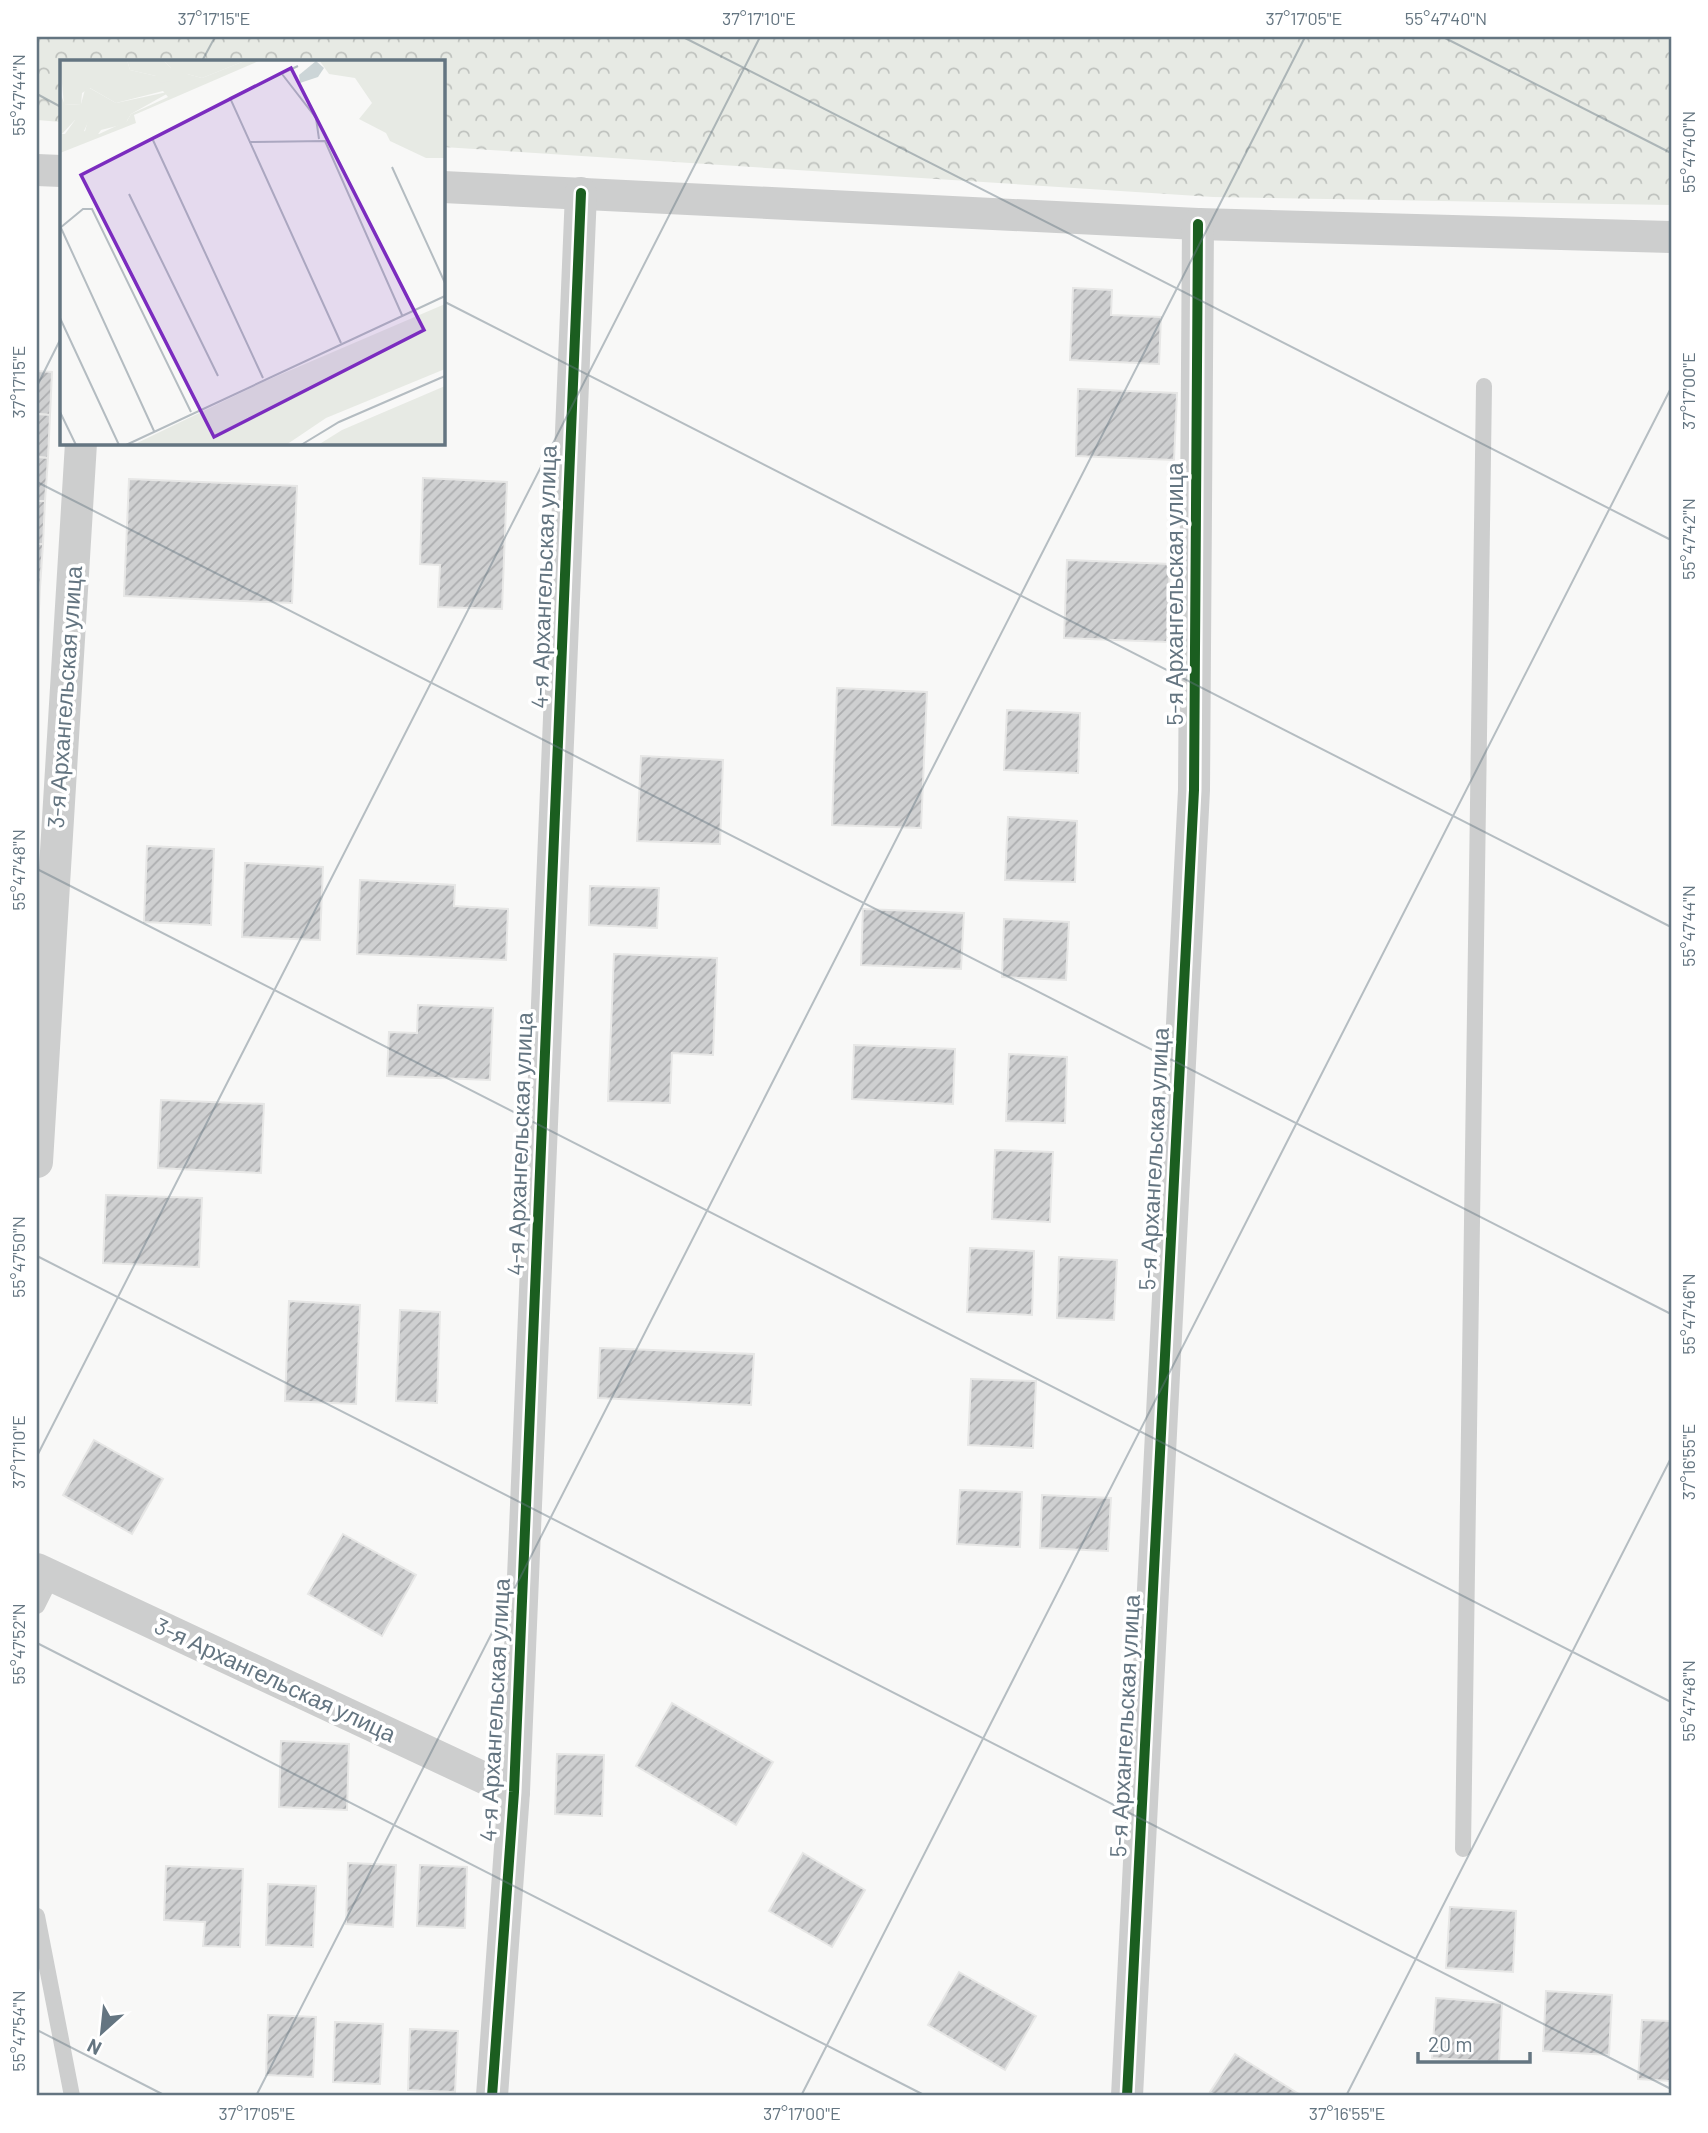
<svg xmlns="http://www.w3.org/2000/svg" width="1708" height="2133" viewBox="0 0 1708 2133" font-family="Barlow,sans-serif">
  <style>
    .forest { fill: url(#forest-crowns) }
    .building { fill: url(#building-hatch); stroke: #e7e7e6; stroke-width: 2 }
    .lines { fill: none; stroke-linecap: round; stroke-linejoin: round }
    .lane { stroke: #cdcece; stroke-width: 16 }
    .street { stroke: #cdcece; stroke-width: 32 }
    .cycleway-casing { stroke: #fff; stroke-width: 15 }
    .cycleway { stroke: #1b5e20; stroke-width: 10 }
    .ticks { fill: none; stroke: #647581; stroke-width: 2; stroke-opacity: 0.45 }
    .labels { text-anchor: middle; stroke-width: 7; stroke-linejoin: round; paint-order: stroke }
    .street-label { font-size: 23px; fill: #647581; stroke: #fff }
    .inset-road { fill: none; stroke: #b4bcc1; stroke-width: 2 }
    .view { fill: #7b2cbf; fill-opacity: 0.15; stroke: #7b2cbf; stroke-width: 3.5 }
    .inset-edge { fill: none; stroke: #647581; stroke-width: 3.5 }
    .neatline { fill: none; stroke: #647581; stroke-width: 2.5 }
    .ticks-label { font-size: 18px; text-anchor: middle; fill: #647581 }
  </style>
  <defs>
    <pattern id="forest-crowns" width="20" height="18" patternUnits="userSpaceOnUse" patternTransform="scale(1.75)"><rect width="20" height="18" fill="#e7eae4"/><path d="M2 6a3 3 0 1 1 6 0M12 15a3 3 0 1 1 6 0" fill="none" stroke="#bfc2be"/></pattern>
    <pattern id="building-hatch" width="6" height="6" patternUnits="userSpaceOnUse" patternTransform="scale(1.75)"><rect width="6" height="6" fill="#cfd0d1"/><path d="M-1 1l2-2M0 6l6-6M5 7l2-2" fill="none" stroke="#acadaf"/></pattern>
  </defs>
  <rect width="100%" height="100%" fill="#f8f8f7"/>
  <polygon class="forest" points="37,37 1671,37 1671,205 1213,197 443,147 443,61 61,61 61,122 37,120"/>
  <g class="building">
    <polygon points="1073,288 1112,290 1111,315 1161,317 1159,364 1070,360"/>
    <polygon points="37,371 52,372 50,415 37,414"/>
    <polygon points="1078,389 1177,393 1174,460 1076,456"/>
    <polygon points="37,414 50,415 48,458 37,457"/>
    <polygon points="37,457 48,458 45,501 37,501"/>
    <polygon points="423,478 507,482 502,609 438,607 440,565 420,564"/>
    <polygon points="129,479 297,486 292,603 124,596"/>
    <polygon points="37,501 45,501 43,544 37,544"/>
    <polygon points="37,544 43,544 40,587 37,587"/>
    <polygon points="1067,560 1170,564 1167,642 1064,638"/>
    <polygon points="37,587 40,587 38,631 37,631"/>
    <polygon points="837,688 927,692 921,828 832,825"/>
    <polygon points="1007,710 1080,713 1078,773 1004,770"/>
    <polygon points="641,756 723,760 720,844 637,841"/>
    <polygon points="1008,817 1077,821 1075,882 1005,880"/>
    <polygon points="147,846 214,849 211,925 144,922"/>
    <polygon points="245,863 323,867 320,940 242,937"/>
    <polygon points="360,880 455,885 454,906 508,909 506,960 357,954"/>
    <polygon points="590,886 659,888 657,928 589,925"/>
    <polygon points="863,909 964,913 961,969 861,965"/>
    <polygon points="1004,919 1069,922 1066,980 1002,977"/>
    <polygon points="614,954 717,958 713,1055 672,1053 670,1103 608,1101"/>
    <polygon points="418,1005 493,1008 490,1080 387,1076 389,1032 417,1033"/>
    <polygon points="854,1045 955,1049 953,1104 852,1099"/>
    <polygon points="1009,1054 1067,1057 1065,1123 1006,1121"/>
    <polygon points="161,1100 264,1104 261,1173 158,1168"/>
    <polygon points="995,1150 1053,1152 1050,1222 992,1219"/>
    <polygon points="106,1195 202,1198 199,1267 103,1263"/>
    <polygon points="970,1248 1034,1251 1032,1315 967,1312"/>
    <polygon points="1059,1257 1117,1260 1114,1320 1057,1318"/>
    <polygon points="289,1301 360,1305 356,1404 285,1401"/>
    <polygon points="400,1310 440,1312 437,1403 396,1401"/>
    <polygon points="600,1348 754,1354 751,1405 598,1398"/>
    <polygon points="971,1379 1036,1381 1033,1448 968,1445"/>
    <polygon points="94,1440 163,1479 132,1534 63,1495"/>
    <polygon points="960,1490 1022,1492 1020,1547 957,1544"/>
    <polygon points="1042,1495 1111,1498 1108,1551 1040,1548"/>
    <polygon points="343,1534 416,1575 382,1636 308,1594"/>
    <polygon points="672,1703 773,1762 736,1825 636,1766"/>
    <polygon points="281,1741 349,1744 347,1810 279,1807"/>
    <polygon points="557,1754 604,1755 602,1816 555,1814"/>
    <polygon points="803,1853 865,1890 832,1947 769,1911"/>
    <polygon points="348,1863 396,1865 393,1927 346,1924"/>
    <polygon points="420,1865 467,1867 465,1928 417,1926"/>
    <polygon points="166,1866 243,1869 240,1947 203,1946 205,1922 164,1920"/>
    <polygon points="268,1884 316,1886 313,1947 266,1945"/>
    <polygon points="1450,1907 1516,1911 1513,1972 1446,1968"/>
    <polygon points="959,1972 1036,2016 1005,2070 928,2025"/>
    <polygon points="1546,1991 1612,1995 1609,2055 1543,2051"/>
    <polygon points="1436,1998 1502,2003 1499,2062 1432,2058"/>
    <polygon points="268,2015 316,2017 313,2077 266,2075"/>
    <polygon points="1642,2020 1671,2021 1671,2081 1638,2079"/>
    <polygon points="335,2022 383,2024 380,2084 333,2082"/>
    <polygon points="410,2029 458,2031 455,2092 408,2090"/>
    <polygon points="1235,2054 1302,2096 1216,2096 1210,2092"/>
  </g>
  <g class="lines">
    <g class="lane">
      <polyline points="37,1606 52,1576"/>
      <polyline points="1463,1849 1484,386"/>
      <polyline points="37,1916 72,2096"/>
    </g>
    <g class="street">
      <polyline points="37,170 61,171"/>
      <polyline points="443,187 1198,224 1671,237"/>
      <polyline points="37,1162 81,443"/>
      <polyline points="37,1569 514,1792"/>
      <polyline points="492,2096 514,1792 581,193"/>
      <polyline points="1127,2096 1194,790 1198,224"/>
    </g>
    <g class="cycleway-casing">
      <g id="cycleway">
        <polyline points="492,2096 514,1792 581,193"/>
        <polyline points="1127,2096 1194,790 1198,224"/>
      </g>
    </g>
    <use href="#cycleway" class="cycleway"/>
  </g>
  <path class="ticks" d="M683 37 1671 540M1443 37 1671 153M202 61 215 37M37 94 61 107M443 301 1671 927M37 386 61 338M37 482 1671 1314M37 869 1671 1702M37 1256 1671 2089M37 1456 760 37M37 1643 926 2096M37 2030 166 2096M256 2096 1305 37M801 2096 1671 388M1346 2096 1671 1458"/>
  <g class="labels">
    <g class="street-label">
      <text transform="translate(544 577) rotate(-88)" y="8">4-я Архангельская улица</text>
      <text transform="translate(1175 594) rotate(-90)" y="8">5-я Архангельская улица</text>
      <text transform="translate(65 697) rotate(-86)" y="8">3-я Архангельская улица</text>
      <text transform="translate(520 1144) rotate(-88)" y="8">4-я Архангельская улица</text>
      <text transform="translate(1154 1159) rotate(-87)" y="8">5-я Архангельская улица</text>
      <text transform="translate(275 1680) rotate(25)" y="8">3-я Архангельская улица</text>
      <text transform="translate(495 1710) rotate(-87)" y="8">4-я Архангельская улица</text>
      <text transform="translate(1125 1726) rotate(-87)" y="8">5-я Архангельская улица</text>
    </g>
  </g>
  <g transform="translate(60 60)">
    <rect width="385" height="385" fill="#f8f8f7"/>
    <path d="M12 0H67L70 10 96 16 111 8 103 0H122L127 14 142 18 187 0H201L74 55 76 63 0 93V74H5L15 60H29L24 71 39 74 67 61 71 54 108 37 103 31 56 43 30 28 22 33 21 44 4 45 0 2Z" fill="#e7eae4"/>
    <path d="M67 0H103L111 8V21L100 23 96 16 70 10ZM122 0H187L142 18 123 13ZM259 0H385V98H366L330 81 326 73 299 59 312 43 295 18 269 14ZM26 26 56 43 112 31 71 54 65 64 41 70 36 77 24 75 28 60H15L1 75 0 33 5 45 21 44ZM385 244V309L266 358 226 385H73L203 322ZM385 326V385H258L282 370Z" fill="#e7eae4"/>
    <path d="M256 1 264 8 258 17 240 23 239 15Z" fill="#ccd5d7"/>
    <path class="inset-road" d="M238 6 170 38 281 283M222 14 256 58 259 79M92 78 203 318M189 82 265 81 342 255M332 107 385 223M69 134 158 316M0 168 23 149H32L131 352M1 168 94 371M0 258 59 385M0 352 16 385M66 385 385 236M241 385 279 362 385 316"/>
    <path class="view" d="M231 8 364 270 154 377 21 115Z"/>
    <rect width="385" height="385" class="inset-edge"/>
  </g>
  <rect width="1708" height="2133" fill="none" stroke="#ffffff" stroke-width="77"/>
  <g transform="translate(102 2032) rotate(207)" stroke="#ffffff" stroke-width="5" paint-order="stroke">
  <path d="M0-5L12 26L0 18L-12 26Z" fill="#647581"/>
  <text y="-10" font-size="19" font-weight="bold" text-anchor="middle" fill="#647581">N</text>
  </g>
  <path d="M1418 2052v10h112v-10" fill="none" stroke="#647581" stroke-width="3.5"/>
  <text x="1428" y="2052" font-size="21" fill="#647581" stroke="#ffffff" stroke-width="5" paint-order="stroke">20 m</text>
  <rect x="38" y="38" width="1632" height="2056" class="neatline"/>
  <g class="ticks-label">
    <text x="214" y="25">37°17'15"E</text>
    <text x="759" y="25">37°17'10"E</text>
    <text x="1304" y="25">37°17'05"E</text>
    <text x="1446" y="25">55°47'40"N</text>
    <text transform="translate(19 95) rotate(-90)" y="6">55°47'44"N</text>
    <text transform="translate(1689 152) rotate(-90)" y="6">55°47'40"N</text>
    <text transform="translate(19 382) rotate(-90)" y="6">37°17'15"E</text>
    <text transform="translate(1689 391) rotate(-90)" y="6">37°17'00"E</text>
    <text transform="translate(1689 539) rotate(-90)" y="6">55°47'42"N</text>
    <text transform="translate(19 870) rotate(-90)" y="6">55°47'48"N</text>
    <text transform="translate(1689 926) rotate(-90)" y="6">55°47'44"N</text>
    <text transform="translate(19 1257) rotate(-90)" y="6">55°47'50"N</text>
    <text transform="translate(1689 1314) rotate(-90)" y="6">55°47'46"N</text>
    <text transform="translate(19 1452) rotate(-90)" y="6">37°17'10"E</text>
    <text transform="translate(1689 1462) rotate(-90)" y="6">37°16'55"E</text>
    <text transform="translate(19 1644) rotate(-90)" y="6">55°47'52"N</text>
    <text transform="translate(1689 1701) rotate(-90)" y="6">55°47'48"N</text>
    <text transform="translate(19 2031) rotate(-90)" y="6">55°47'54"N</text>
    <text x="257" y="2120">37°17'05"E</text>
    <text x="802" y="2120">37°17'00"E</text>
    <text x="1347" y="2120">37°16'55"E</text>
  </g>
</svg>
